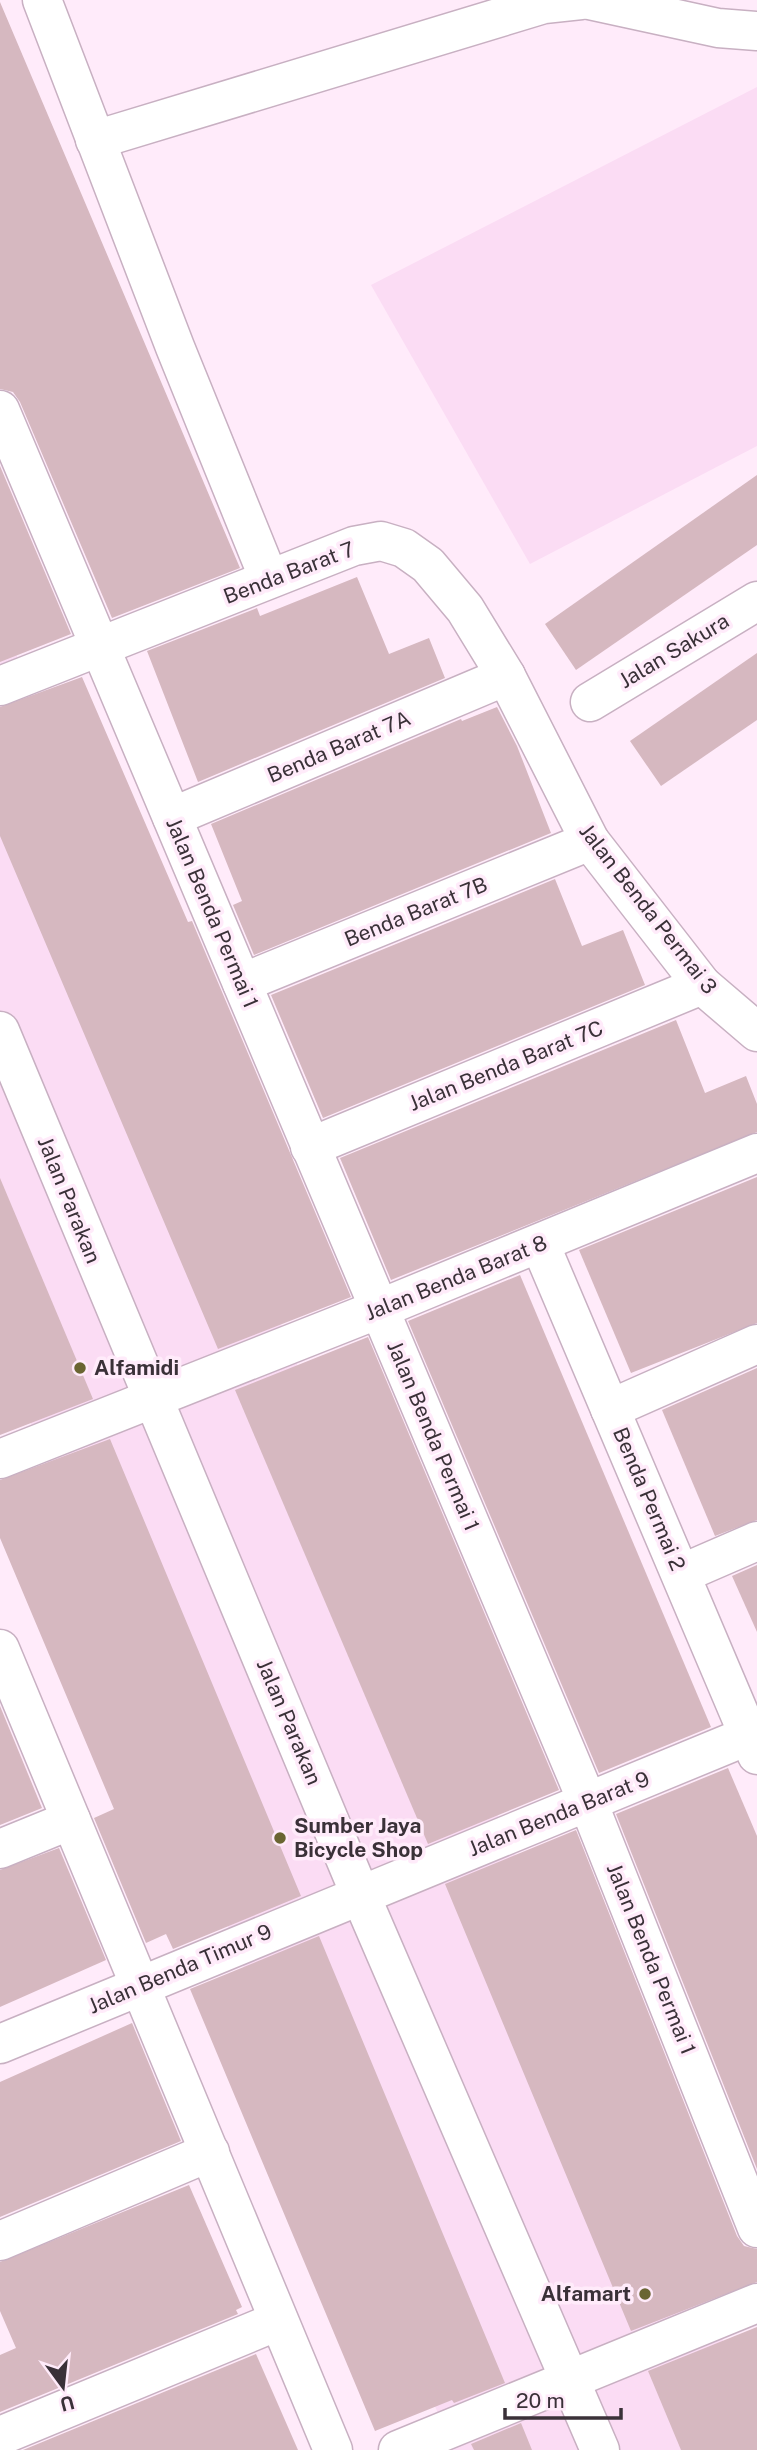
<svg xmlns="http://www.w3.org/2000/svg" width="757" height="2450" viewBox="0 0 757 2450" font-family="'Public Sans',sans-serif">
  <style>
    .built { fill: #fbdcf4 }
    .building { fill: #d6b8c0 }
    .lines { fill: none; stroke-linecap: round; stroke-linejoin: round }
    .minor-casing { stroke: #c8b0c2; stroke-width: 41 }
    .minor { stroke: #fff; stroke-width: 38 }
    .poi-dot { fill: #6a6532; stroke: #ffebfa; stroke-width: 2.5 }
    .labels { text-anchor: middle; stroke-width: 7; stroke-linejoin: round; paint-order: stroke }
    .street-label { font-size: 21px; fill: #3a3138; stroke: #ffebfa }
    .poi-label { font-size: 21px; font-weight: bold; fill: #3a3138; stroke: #ffebfa; text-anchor: start }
  </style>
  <rect width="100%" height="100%" fill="#ffebfa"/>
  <g class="built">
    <polygon points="757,87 757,446 530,564 371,285"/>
    <polygon points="0,613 298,1367 516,1856 725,2345 757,2450 454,2450 245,1971 51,1471 0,1351"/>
  </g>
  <g class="building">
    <polygon points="0,2 240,568 112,618 20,402 13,392 0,389"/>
    <polygon points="0,466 71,634 0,662"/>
    <polygon points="757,475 757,545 576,670 545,624"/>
    <polygon points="357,577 389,654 429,638 445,678 198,782 147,651 257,608 260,616"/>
    <polygon points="757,653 757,720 661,786 630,741"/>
    <polygon points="82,677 188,922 192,921 351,1297 218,1349 0,836 0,707"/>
    <polygon points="497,707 517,746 551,833 254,955 233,905 242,901 211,824 461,719 462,721"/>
    <polygon points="555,879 582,946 623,930 645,985 323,1118 271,995"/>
    <polygon points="676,1020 705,1093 746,1076 757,1104 757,1132 391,1280 340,1158"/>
    <polygon points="757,1177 757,1323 631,1373 579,1250"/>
    <polygon points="0,1178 93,1399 0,1435"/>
    <polygon points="520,1275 711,1727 599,1773 408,1321"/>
    <polygon points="368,1337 559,1790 428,1844 235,1390"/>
    <polygon points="757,1368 757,1520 715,1536 662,1410"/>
    <polygon points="110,1439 301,1896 173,1949 166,1934 146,1943 94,1818 114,1809 0,1538 0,1480"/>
    <polygon points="757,1565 757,1632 732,1576"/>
    <polygon points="0,1706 42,1808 0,1825"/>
    <polygon points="728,1768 757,1836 757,2169 616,1814"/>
    <polygon points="576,1830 737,2236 744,2246 757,2249 757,2282 631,2331 445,1884"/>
    <polygon points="59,1848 106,1960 0,2007 0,1870"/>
    <polygon points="319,1936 505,2383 454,2403 452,2400 375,2431 190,1989"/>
    <polygon points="132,2023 181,2141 0,2217 0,2082"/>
    <polygon points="189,2185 242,2307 236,2310 238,2314 0,2412 0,2355 16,2348 0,2311 0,2262"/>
    <polygon points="757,2327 757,2450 681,2450 648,2371"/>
    <polygon points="256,2354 298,2450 23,2450"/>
    <polygon points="521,2423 532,2450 474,2450 471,2444"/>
  </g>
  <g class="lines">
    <g class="minor-casing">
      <g id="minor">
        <polyline points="42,0 175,347 269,579"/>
        <polyline points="589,0 718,28 757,31"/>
        <polyline points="95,140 544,4 581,0"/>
        <polyline points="0,410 593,1815 757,2228"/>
        <polyline points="0,686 354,546 381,541 404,548 428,565 465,609 506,676 590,841 702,985 757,1032"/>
        <polyline points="590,702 757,601"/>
        <polyline points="172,817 506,676"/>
        <polyline points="242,983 590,841"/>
        <polyline points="0,1031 360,1894 600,2450"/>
        <polyline points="310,1147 702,985"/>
        <polyline points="540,1244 757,1755"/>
        <polyline points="610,1409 757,1344"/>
        <polyline points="0,1459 379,1309 757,1153"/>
        <polyline points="681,1574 757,1541"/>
        <polyline points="0,1649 333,2450"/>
        <polyline points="0,1849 71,1820"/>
        <polyline points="0,2044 757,1732"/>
        <polyline points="0,2241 210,2152"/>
        <polyline points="0,2436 278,2321"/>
        <polyline points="398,2450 757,2303"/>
      </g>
    </g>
    <use href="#minor" class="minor"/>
  </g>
  <g class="poi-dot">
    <circle cx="80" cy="1368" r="7"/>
    <circle cx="280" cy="1838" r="7"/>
    <circle cx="645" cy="2294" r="7"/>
  </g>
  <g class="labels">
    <g class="street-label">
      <text transform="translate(289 573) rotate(-21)" y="7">Benda Barat 7</text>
      <text transform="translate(674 651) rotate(-31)" y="7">Jalan Sakura</text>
      <text transform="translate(339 747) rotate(-23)" y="7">Benda Barat 7A</text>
      <text transform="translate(648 909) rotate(52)" y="7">Jalan Benda Permai 3</text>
      <text transform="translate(416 912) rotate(-22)" y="7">Benda Barat 7B</text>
      <text transform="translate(212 913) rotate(67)" y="7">Jalan Benda Permai 1</text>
      <text transform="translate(506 1066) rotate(-22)" y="7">Jalan Benda Barat 7C</text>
      <text transform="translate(69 1200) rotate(68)" y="7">Jalan Parakan</text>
      <text transform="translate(456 1278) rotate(-22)" y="7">Jalan Benda Barat 8</text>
      <text transform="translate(433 1436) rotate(67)" y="7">Jalan Benda Permai 1</text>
      <text transform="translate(649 1499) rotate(67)" y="7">Benda Permai 2</text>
      <text transform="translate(289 1722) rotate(67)" y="7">Jalan Parakan</text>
      <text transform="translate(559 1814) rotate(-22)" y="7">Jalan Benda Barat 9</text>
      <text transform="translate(651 1959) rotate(68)" y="7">Jalan Benda Permai 1</text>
      <text transform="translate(180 1969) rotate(-23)" y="7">Jalan Benda Timur 9</text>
    </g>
    <g class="poi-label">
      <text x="94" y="1375">Alfamidi</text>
      <text x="294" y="1833">Sumber Jaya<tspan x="294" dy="24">Bicycle Shop</tspan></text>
      <text x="631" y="2301" text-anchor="end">Alfamart</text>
    </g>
  </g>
  <g transform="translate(63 2387) rotate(165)" stroke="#ffebfa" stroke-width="5" paint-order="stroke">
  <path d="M0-5L12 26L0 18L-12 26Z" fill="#3a3138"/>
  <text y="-10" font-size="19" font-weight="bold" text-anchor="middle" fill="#3a3138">U</text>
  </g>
  <path d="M505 2408v10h116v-10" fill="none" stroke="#3a3138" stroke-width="3.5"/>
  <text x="516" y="2408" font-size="21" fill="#3a3138" stroke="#ffebfa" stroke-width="5" paint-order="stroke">20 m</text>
</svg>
